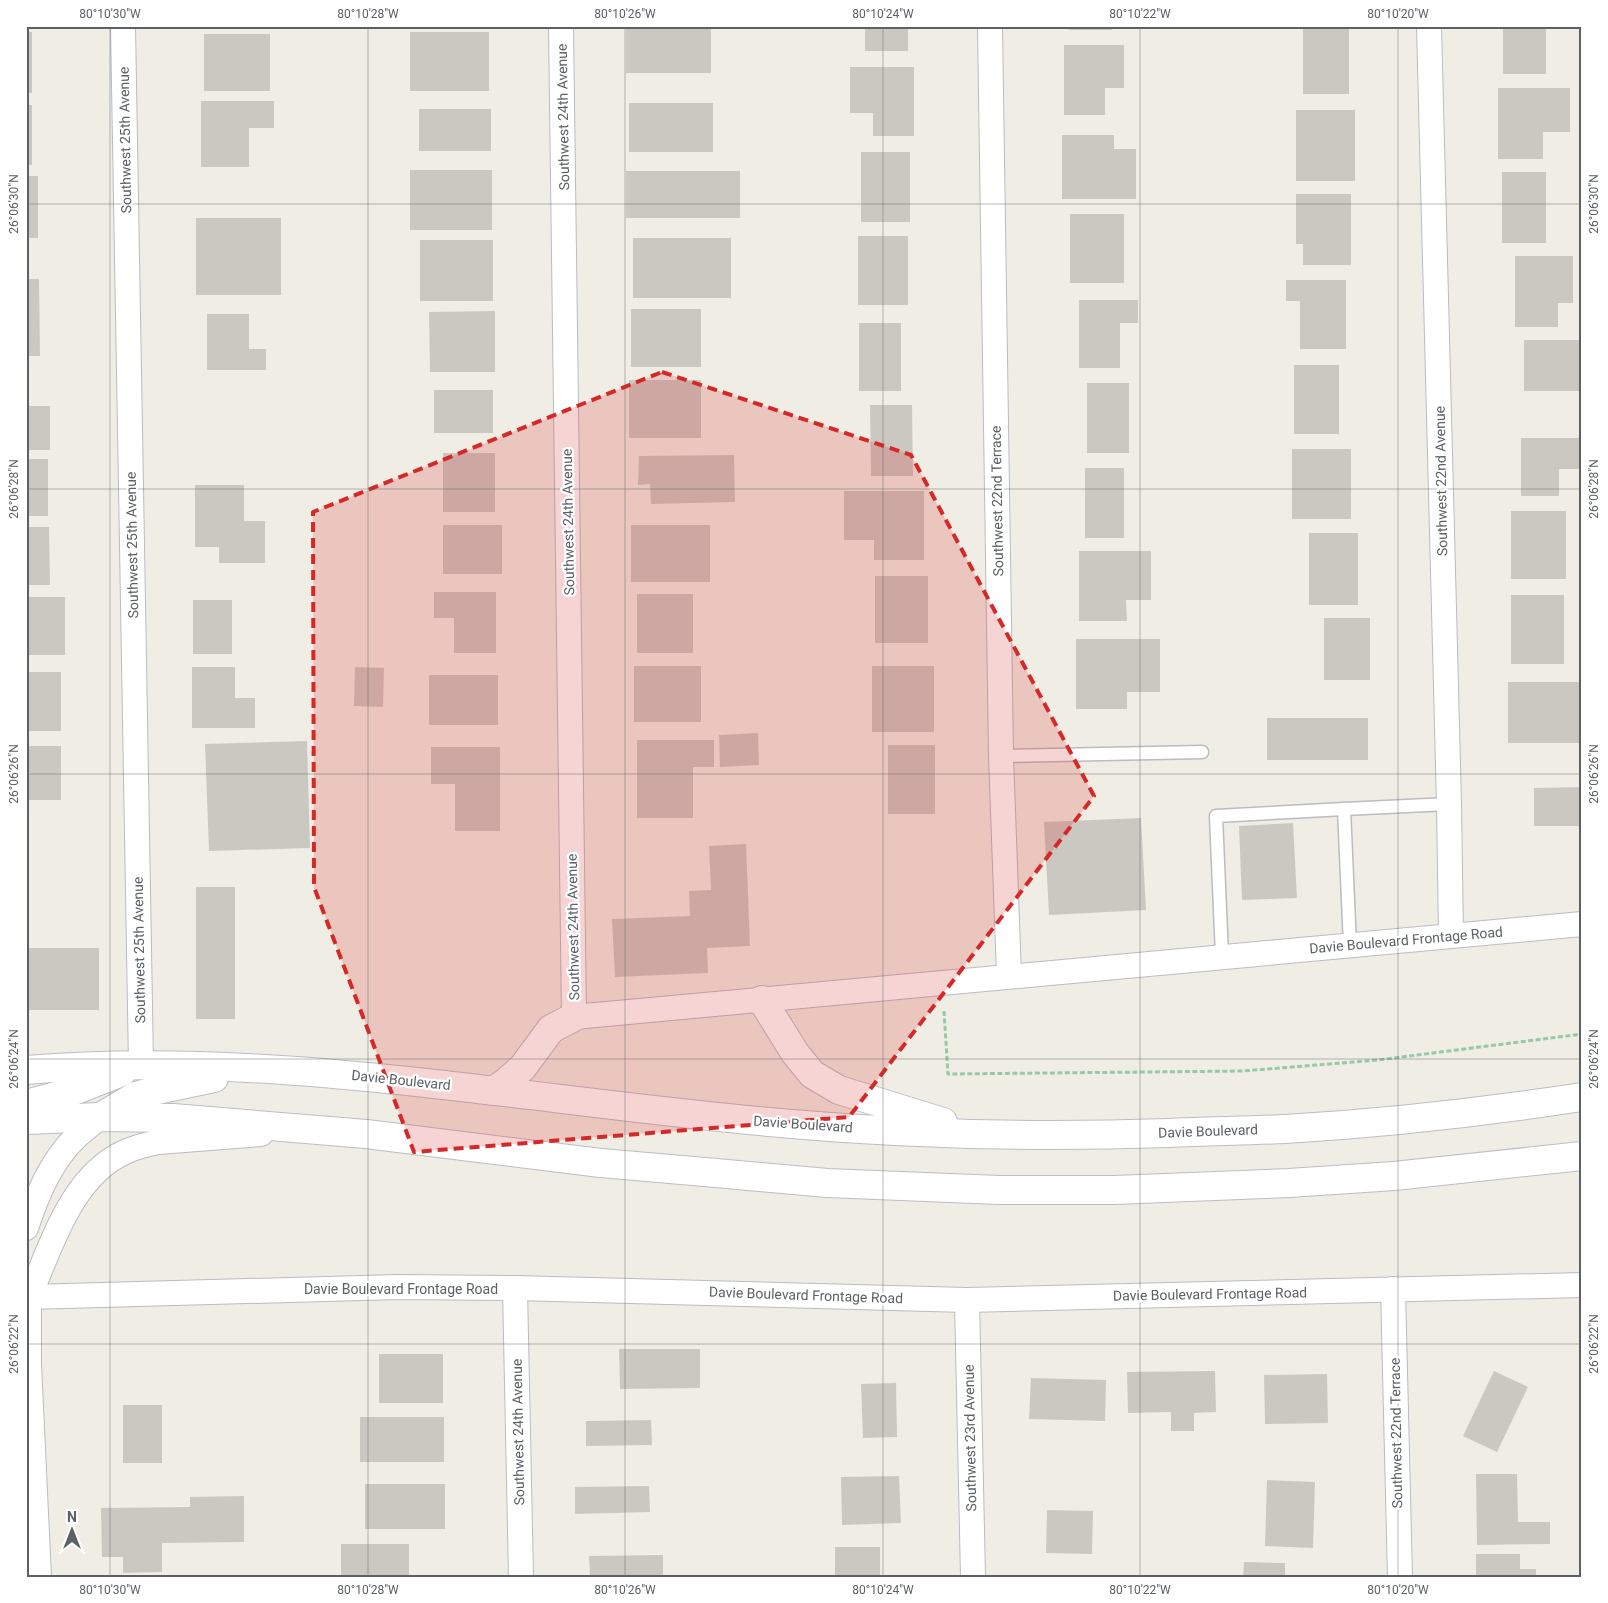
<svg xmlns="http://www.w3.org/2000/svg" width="1608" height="1603" viewBox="0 0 1608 1603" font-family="Roboto,sans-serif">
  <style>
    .building { fill: #cbc8c1 }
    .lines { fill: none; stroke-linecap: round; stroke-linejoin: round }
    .service-casing { stroke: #b9bcc2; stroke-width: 15 }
    .minor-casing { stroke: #b9bcc2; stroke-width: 26 }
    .secondary-casing { stroke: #babec4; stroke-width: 30 }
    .path { stroke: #96c9a6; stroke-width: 3; stroke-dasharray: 5 2.5; stroke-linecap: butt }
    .service { stroke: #fff; stroke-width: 12 }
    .minor { stroke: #fff; stroke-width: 24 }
    .secondary { stroke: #fff; stroke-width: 28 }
    .marked { fill: #d62828; fill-opacity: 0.2; stroke: #d62828; stroke-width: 4; stroke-dasharray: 10 6; stroke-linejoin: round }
    .ticks { fill: none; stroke: #5c6167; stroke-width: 1; stroke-opacity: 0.45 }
    .labels { text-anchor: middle; stroke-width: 4.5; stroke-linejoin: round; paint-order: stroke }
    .street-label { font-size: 14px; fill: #5c6167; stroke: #fff }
    .neatline { fill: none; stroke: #5c6167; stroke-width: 2 }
    .ticks-label { font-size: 12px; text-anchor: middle; fill: #5c6167 }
  </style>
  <rect width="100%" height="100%" fill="#f0eee4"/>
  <g class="building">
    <rect x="865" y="26" width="43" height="25"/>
    <rect x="1069" y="26" width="43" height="4"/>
    <rect x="1303" y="26" width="46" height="68"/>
    <rect x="1503" y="26" width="43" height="48"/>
    <rect x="626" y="28" width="85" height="45"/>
    <rect x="26" y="32" width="6" height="61"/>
    <rect x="410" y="32" width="79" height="59"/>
    <rect x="204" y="34" width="66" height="57"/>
    <polygon points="1064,45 1124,45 1124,88 1105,88 1105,115 1064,115"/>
    <polygon points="850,67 914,67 914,136 873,136 873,113 850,113"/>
    <polygon points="1498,88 1570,88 1570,132 1543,132 1543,159 1498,159"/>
    <polygon points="201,101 274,101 274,128 249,128 249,167 201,167"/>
    <rect x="629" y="103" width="84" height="49"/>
    <rect x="26" y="105" width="6" height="60"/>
    <rect x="419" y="109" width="72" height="42"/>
    <rect x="1296" y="110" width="59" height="71"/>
    <polygon points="1062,135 1114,135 1114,149 1136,149 1136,199 1062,199"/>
    <rect x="861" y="152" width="49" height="70"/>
    <rect x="410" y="170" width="82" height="60"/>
    <rect x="626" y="171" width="114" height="47"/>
    <rect x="1502" y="172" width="44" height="71"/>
    <rect x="26" y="176" width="12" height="62"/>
    <polygon points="1296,194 1351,194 1351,265 1303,265 1303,244 1296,244"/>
    <rect x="1070" y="214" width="54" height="69"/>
    <rect x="196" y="218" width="85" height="77"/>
    <rect x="858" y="236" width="50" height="69"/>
    <rect x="633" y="238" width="98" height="60"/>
    <rect x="420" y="240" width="73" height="61"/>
    <polygon points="1515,256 1573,256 1573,303 1558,303 1558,327 1515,327"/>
    <polygon points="26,279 39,279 40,356 26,356"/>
    <polygon points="1286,280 1346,280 1346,349 1300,349 1300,301 1286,301"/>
    <polygon points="1079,300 1138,300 1138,323 1120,323 1120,368 1079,368"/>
    <rect x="631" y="309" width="70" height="58"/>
    <polygon points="495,311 495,372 430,372 429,312"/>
    <polygon points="207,314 249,314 249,349 266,349 266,370 207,370"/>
    <rect x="859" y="323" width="42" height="68"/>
    <rect x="1524" y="340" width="57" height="51"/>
    <rect x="1294" y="365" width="45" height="69"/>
    <rect x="629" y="380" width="72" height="58"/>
    <rect x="1087" y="383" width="42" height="70"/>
    <rect x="434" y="390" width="59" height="43"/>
    <polygon points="870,405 912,405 913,476 871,476"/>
    <rect x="26" y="406" width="24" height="44"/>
    <polygon points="1521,438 1579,438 1579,469 1559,469 1559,496 1521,496"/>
    <rect x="1292" y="449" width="59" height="70"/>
    <rect x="443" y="453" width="52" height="59"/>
    <polygon points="734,455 735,502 651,504 650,484 638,485 639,456"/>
    <rect x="26" y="459" width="22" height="57"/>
    <rect x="1085" y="468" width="39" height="70"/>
    <polygon points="195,485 244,485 244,521 265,521 265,563 219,563 219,547 195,547"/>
    <polygon points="844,491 924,491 924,560 874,560 874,540 844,540"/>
    <rect x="1511" y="511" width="55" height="68"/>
    <rect x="443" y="525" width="59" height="49"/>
    <rect x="631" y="525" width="79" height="57"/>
    <polygon points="26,527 49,527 50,585 26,585"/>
    <rect x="1309" y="533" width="49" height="72"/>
    <polygon points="1079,551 1151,551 1151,600 1126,600 1127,621 1079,621"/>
    <rect x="875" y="576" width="53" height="67"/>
    <polygon points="434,592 496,592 496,653 454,653 454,618 434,618"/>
    <rect x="637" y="594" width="56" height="59"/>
    <rect x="1511" y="595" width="53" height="69"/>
    <rect x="26" y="597" width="39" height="58"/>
    <rect x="193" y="600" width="39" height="54"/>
    <rect x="1324" y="618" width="46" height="62"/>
    <polygon points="1076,639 1160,639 1160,692 1127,692 1127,709 1076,709"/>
    <rect x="634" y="666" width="67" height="56"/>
    <rect x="872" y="666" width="62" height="66"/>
    <polygon points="192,667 235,667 235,698 255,698 255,728 192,728"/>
    <polygon points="355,667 384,668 383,707 354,706"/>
    <rect x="26" y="672" width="35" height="59"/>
    <rect x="429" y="675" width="69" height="50"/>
    <rect x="1508" y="682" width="74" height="61"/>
    <rect x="1267" y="718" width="101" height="42"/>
    <polygon points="758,733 759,765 720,767 719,735"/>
    <polygon points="637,740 714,740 714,767 693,767 693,818 637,818"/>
    <polygon points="307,741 310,848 209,851 205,744"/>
    <rect x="888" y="745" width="47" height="69"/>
    <rect x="26" y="746" width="35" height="54"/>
    <polygon points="431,747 500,747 500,831 455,831 455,784 431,784"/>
    <polygon points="1582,787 1582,826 1534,826 1534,788"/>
    <polygon points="1141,818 1146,910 1049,915 1044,822"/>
    <polygon points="1293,823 1297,898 1242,900 1239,826"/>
    <polygon points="746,844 750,946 707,948 708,973 615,977 612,919 690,916 689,891 711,890 709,846"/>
    <rect x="196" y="887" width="39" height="132"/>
    <rect x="29" y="948" width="70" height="62"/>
    <polygon points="619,1349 700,1349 700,1388 620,1389"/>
    <rect x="379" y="1354" width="64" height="49"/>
    <polygon points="1215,1371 1216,1412 1194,1413 1194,1431 1171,1431 1171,1412 1128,1413 1127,1372"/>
    <polygon points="1494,1371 1528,1387 1497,1452 1463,1436"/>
    <polygon points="1327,1374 1328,1423 1265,1424 1264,1375"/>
    <polygon points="1031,1378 1106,1380 1105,1421 1029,1419"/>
    <polygon points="896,1383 897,1437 863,1438 861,1384"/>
    <rect x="123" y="1405" width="39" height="58"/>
    <rect x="360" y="1417" width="84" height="45"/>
    <polygon points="651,1420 652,1445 586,1446 586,1421"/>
    <polygon points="1476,1474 1517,1474 1518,1522 1550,1522 1550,1544 1477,1545"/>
    <polygon points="899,1476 901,1523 842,1525 841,1477"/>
    <polygon points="1267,1480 1315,1482 1313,1548 1265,1546"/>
    <rect x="365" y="1484" width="80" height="45"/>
    <polygon points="649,1486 650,1512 575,1514 575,1487"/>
    <polygon points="244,1496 244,1542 162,1543 162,1572 123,1573 123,1557 102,1557 101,1508 190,1507 190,1497"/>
    <polygon points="1047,1510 1093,1511 1092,1554 1046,1553"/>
    <rect x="341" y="1544" width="68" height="33"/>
    <rect x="835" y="1547" width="45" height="30"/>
    <polygon points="1476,1554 1520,1554 1520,1569 1536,1569 1536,1577 1476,1577"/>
    <polygon points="663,1555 663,1577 590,1577 589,1556"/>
    <polygon points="1244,1562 1285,1563 1285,1577 1243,1577"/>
  </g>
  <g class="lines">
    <g class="service-casing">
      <g id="service">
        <polyline points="1001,756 1202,752"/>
        <polyline points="1350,946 1344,809 1449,804"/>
        <polyline points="1222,956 1216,816 1344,809"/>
      </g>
    </g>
    <g class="minor-casing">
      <g id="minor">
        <polyline points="123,26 141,1065"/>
        <polyline points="561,26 574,1017 1582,924"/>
        <polyline points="990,26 1001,756 1009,976"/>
        <polyline points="1429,26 1449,804 1451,936"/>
        <path d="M26 1228C37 1195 51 1161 76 1137 84 1130 92 1124 100 1117"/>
        <polyline points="28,1281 29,1297 29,1364 39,1577"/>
        <polyline points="515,1288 521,1577"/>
        <polyline points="1393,1289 1400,1577"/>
        <polyline points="29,1297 398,1287 515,1288 967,1300 1582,1285"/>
        <path d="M29 1297C51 1247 71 1176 125 1152 136 1147 147 1144 159 1142L261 1134"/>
        <polyline points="967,1300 973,1577"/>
      </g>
    </g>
    <g class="secondary-casing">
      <g id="secondary">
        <polyline points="762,1000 795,1053 812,1074 839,1090 943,1122"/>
        <path d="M26 1070C283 1049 537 1103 792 1124 917 1135 1043 1137 1168 1133 1207 1131 1246 1131 1285 1129 1385 1123 1483 1112 1582 1097"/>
        <polyline points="493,1091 505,1083 523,1067 551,1029 574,1017"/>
        <polyline points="26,1104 71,1092 122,1072"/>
        <polyline points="100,1117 136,1096 157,1090 214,1078"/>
        <polyline points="26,1120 100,1117 173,1118 366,1134 601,1163 716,1173 827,1183 999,1190 1114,1190 1289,1183 1394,1176 1582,1156"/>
      </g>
    </g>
    <polyline class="path" points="944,1011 948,1074 1243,1071 1378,1060 1582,1034"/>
    <use href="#service" class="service"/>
    <use href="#minor" class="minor"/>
    <use href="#secondary" class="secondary"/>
  </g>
  <path class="marked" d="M662 372 911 455 1094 796 849 1117 414 1152 314 887 313 512Z"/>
  <path class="ticks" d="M110 26V1577M368 26V1577M625 26V1577M883 26V1577M1140 26V1577M1398 26V1577M26 204H1582M26 489H1582M26 774H1582M26 1059H1582M26 1344H1582"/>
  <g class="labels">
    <g class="street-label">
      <text transform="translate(563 117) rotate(-91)" y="5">Southwest 24th Avenue</text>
      <text transform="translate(125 140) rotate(-91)" y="5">Southwest 25th Avenue</text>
      <text transform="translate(1441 481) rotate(-91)" y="5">Southwest 22nd Avenue</text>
      <text transform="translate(997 501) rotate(-91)" y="5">Southwest 22nd Terrace</text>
      <text transform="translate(568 522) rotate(-91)" y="5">Southwest 24th Avenue</text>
      <text transform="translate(132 545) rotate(-91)" y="5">Southwest 25th Avenue</text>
      <text transform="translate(573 927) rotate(-91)" y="5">Southwest 24th Avenue</text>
      <text transform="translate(1406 940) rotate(-5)" y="5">Davie Boulevard Frontage Road</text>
      <text transform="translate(139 950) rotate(-91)" y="5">Southwest 25th Avenue</text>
      <text transform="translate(401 1080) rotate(6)" y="5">Davie Boulevard</text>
      <text transform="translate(803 1124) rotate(4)" y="5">Davie Boulevard</text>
      <text transform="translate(1208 1131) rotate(-2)" y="5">Davie Boulevard</text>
      <text x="401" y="1294">Davie Boulevard Frontage Road</text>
      <text transform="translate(1210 1294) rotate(-1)" y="5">Davie Boulevard Frontage Road</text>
      <text transform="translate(806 1295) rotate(2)" y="5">Davie Boulevard Frontage Road</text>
      <text transform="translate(518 1432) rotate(-91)" y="5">Southwest 24th Avenue</text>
      <text transform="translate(1396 1433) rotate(-91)" y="5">Southwest 22nd Terrace</text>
      <text transform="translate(970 1438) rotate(-91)" y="5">Southwest 23rd Avenue</text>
    </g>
  </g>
  <rect width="1608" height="1603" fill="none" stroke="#ffffff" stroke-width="55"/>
  <g transform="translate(72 1530)" stroke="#ffffff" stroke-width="4" paint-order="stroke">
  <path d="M0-4L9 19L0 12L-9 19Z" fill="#5c6167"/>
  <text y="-8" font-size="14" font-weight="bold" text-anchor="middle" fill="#5c6167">N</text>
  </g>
  <rect x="28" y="28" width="1552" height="1548" class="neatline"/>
  <g class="ticks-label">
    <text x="110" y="18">80°10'30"W</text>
    <text x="368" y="18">80°10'28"W</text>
    <text x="625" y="18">80°10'26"W</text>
    <text x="883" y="18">80°10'24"W</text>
    <text x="1140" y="18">80°10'22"W</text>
    <text x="1398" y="18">80°10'20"W</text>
    <text transform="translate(14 204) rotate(-90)" y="4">26°06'30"N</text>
    <text transform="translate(1594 204) rotate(-90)" y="4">26°06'30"N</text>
    <text transform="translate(14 489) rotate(-90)" y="4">26°06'28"N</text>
    <text transform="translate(1594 489) rotate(-90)" y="4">26°06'28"N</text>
    <text transform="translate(14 774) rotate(-90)" y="4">26°06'26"N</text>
    <text transform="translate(1594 774) rotate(-90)" y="4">26°06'26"N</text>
    <text transform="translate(14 1059) rotate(-90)" y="4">26°06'24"N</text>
    <text transform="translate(1594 1059) rotate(-90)" y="4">26°06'24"N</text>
    <text transform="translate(14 1344) rotate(-90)" y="4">26°06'22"N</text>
    <text transform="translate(1594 1344) rotate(-90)" y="4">26°06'22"N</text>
    <text x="110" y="1594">80°10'30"W</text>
    <text x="368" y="1594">80°10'28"W</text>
    <text x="625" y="1594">80°10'26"W</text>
    <text x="883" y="1594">80°10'24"W</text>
    <text x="1140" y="1594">80°10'22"W</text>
    <text x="1398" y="1594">80°10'20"W</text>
  </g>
</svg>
